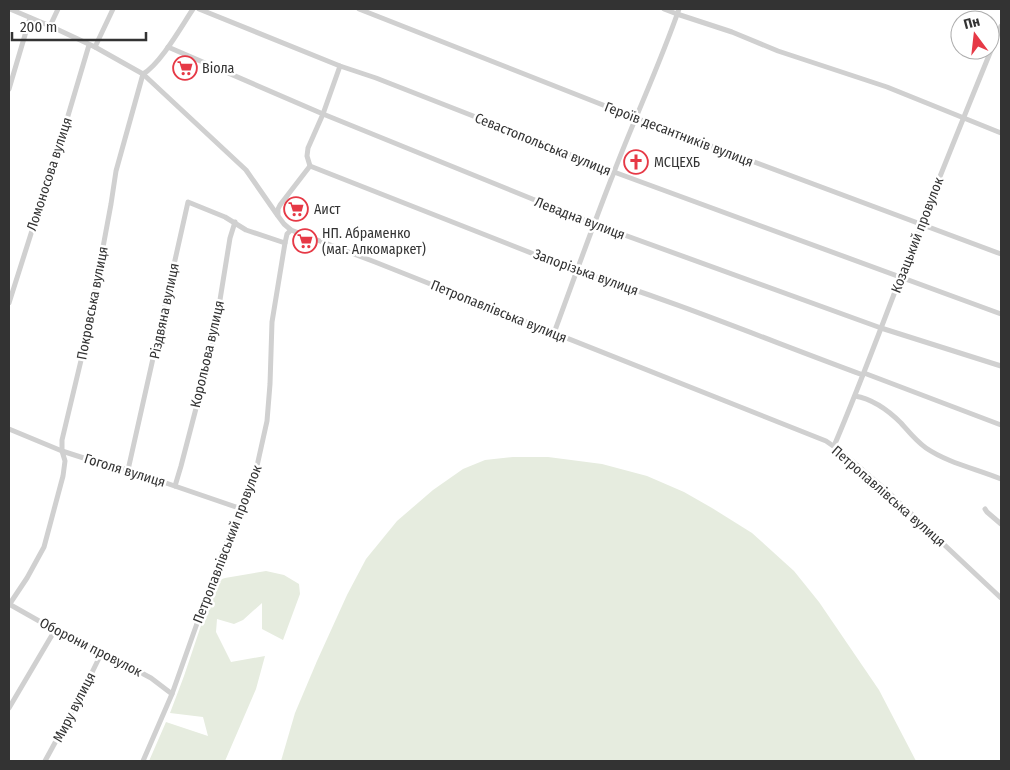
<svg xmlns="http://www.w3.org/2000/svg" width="1010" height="770" viewBox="0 0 1010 770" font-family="'Fira Sans Condensed',sans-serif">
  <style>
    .green { fill: #e6ecdf }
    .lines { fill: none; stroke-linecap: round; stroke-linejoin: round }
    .minor { stroke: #d0d0d0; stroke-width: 5 }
    .labels { text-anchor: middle; stroke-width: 5; stroke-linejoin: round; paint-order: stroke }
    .poi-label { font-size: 14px; fill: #333; stroke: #fff; text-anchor: start }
    .street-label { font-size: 14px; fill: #333; stroke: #fff }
  </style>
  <rect width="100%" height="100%" fill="#fff"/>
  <g class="green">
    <polygon points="513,457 548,457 602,464 647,476 684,492 712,508 752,533 794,571 819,602 879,690 916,761 281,761 295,713 317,661 347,595 366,559 397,521 433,490 463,469 485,460"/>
    <polygon points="266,571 284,575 299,584 300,594 283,640 262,629 262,603 243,620 234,624 217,619 216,632 231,662 265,656 256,689 225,761 149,761 166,722 208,736 203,717 170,713 184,676 216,581 225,578"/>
  </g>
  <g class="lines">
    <g class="minor">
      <polyline points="10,9 50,26 95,47 143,74 246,170 278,216 284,224 291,230 375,262 826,441 839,450 887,491 1001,598"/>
      <polyline points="199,9 340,66 376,78 514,132 614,172 1001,314"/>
      <polyline points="359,9 636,118 1001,254"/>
      <polyline points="664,9 677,14 732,32 778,51 887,87 1001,133"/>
      <polyline points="50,26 58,9"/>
      <polyline points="95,47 113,9"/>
      <polyline points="168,47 323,114 594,224 881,328 1001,366"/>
      <polyline points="9,89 30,18"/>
      <path d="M310 166 577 271C674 301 768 340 863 375"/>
      <polyline points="310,166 307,156 308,148 323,114 340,66"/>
      <polyline points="278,215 278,209 280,205 310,166"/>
      <polyline points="9,303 62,136 89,45"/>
      <path d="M554 333C574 279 593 225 614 172 635 117 660 64 679 9"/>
      <polyline points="864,373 1001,425"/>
      <path d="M855 396C872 399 889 411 901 423 909 432 916 441 926 448 948 463 977 469 1001 479"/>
      <polyline points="9,429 62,451 93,461 128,470 242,509"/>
      <path d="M834 446C858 390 879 333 901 276 933 192 967 109 1001 26"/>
      <polyline points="128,470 188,202 225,217 246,230 285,243"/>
      <polyline points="175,486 181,466 213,343 230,238 235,222"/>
      <polyline points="985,509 987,512 1001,524"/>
      <polyline points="9,604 55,630 102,652 151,678 172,694"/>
      <path d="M9 605 27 578 44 547 63 476 65 461 62 451V440L83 352 96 285 111 204 116 171 143 74C161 63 181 27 193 9"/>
      <polyline points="9,708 55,630"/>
      <polyline points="45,761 80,697 102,652"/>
      <polyline points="143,761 172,694 223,550 242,509 255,475 267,421 270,384 272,322 285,243 287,234 291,230"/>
    </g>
  </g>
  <defs>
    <g id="supermarket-ring" transform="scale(1.25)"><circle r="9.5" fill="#fff" stroke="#e63946" stroke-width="1.5"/><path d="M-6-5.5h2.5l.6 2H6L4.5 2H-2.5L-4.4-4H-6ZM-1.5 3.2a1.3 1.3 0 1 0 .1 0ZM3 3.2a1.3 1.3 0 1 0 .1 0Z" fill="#e63946"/></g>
    <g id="church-ring" transform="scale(1.25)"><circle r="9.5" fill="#fff" stroke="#e63946" stroke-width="1.5"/><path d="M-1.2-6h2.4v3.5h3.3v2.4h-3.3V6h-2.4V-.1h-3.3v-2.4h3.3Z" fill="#e63946"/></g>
  </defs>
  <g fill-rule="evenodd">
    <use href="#supermarket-ring" x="185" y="68"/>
    <use href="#church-ring" x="636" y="162"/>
    <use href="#supermarket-ring" x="296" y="209"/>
    <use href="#supermarket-ring" x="305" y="241"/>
  </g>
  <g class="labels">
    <g class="poi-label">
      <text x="202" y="73">Віола</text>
      <text x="654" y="167">МСЦЕХБ</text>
      <text x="314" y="214">Аист</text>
      <text x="322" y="238">НП. Абраменко<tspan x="322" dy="16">(маг. Алкомаркет)</tspan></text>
    </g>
    <g class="street-label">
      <text transform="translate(679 134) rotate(21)" y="5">Героїв десантників вулиця</text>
      <text transform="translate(543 144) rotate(22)" y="5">Севастопольська вулиця</text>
      <text transform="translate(49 174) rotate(-72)" y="5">Ломоносова вулиця</text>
      <text transform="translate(580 218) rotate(21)" y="5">Левадна вулиця</text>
      <text transform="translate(917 235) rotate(-69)" y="5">Козацький провулок</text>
      <text transform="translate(586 272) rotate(20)" y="5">Запорізька вулиця</text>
      <text transform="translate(92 303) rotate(-79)" y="5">Покровська вулиця</text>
      <text transform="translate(164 311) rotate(-78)" y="5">Різдвяна вулиця</text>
      <text transform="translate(499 311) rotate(22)" y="5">Петропавлівська вулиця</text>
      <text transform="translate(207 354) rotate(-77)" y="5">Корольова вулиця</text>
      <text transform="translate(125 470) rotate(17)" y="5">Гоголя вулиця</text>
      <text transform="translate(889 496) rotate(41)" y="5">Петропавлівська вулиця</text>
      <text transform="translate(227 544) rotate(-69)" y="5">Петропавлівський провулок</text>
      <text transform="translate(91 647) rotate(27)" y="5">Оборони провулок</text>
      <text transform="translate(74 707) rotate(-63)" y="5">Миру вулиця</text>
    </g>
  </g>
  <rect width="1010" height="770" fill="none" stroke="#333333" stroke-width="20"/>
  <g transform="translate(975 35) rotate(345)"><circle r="24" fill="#ffffff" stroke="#adadad"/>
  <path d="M0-4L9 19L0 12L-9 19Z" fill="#e63946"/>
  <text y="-8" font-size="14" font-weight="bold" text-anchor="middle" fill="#333333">Пн</text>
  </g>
  <path d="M12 32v8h134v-8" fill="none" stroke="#333333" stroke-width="2.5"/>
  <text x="20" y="32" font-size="15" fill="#333333" stroke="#ffffff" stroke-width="4" paint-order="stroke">200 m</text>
</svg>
